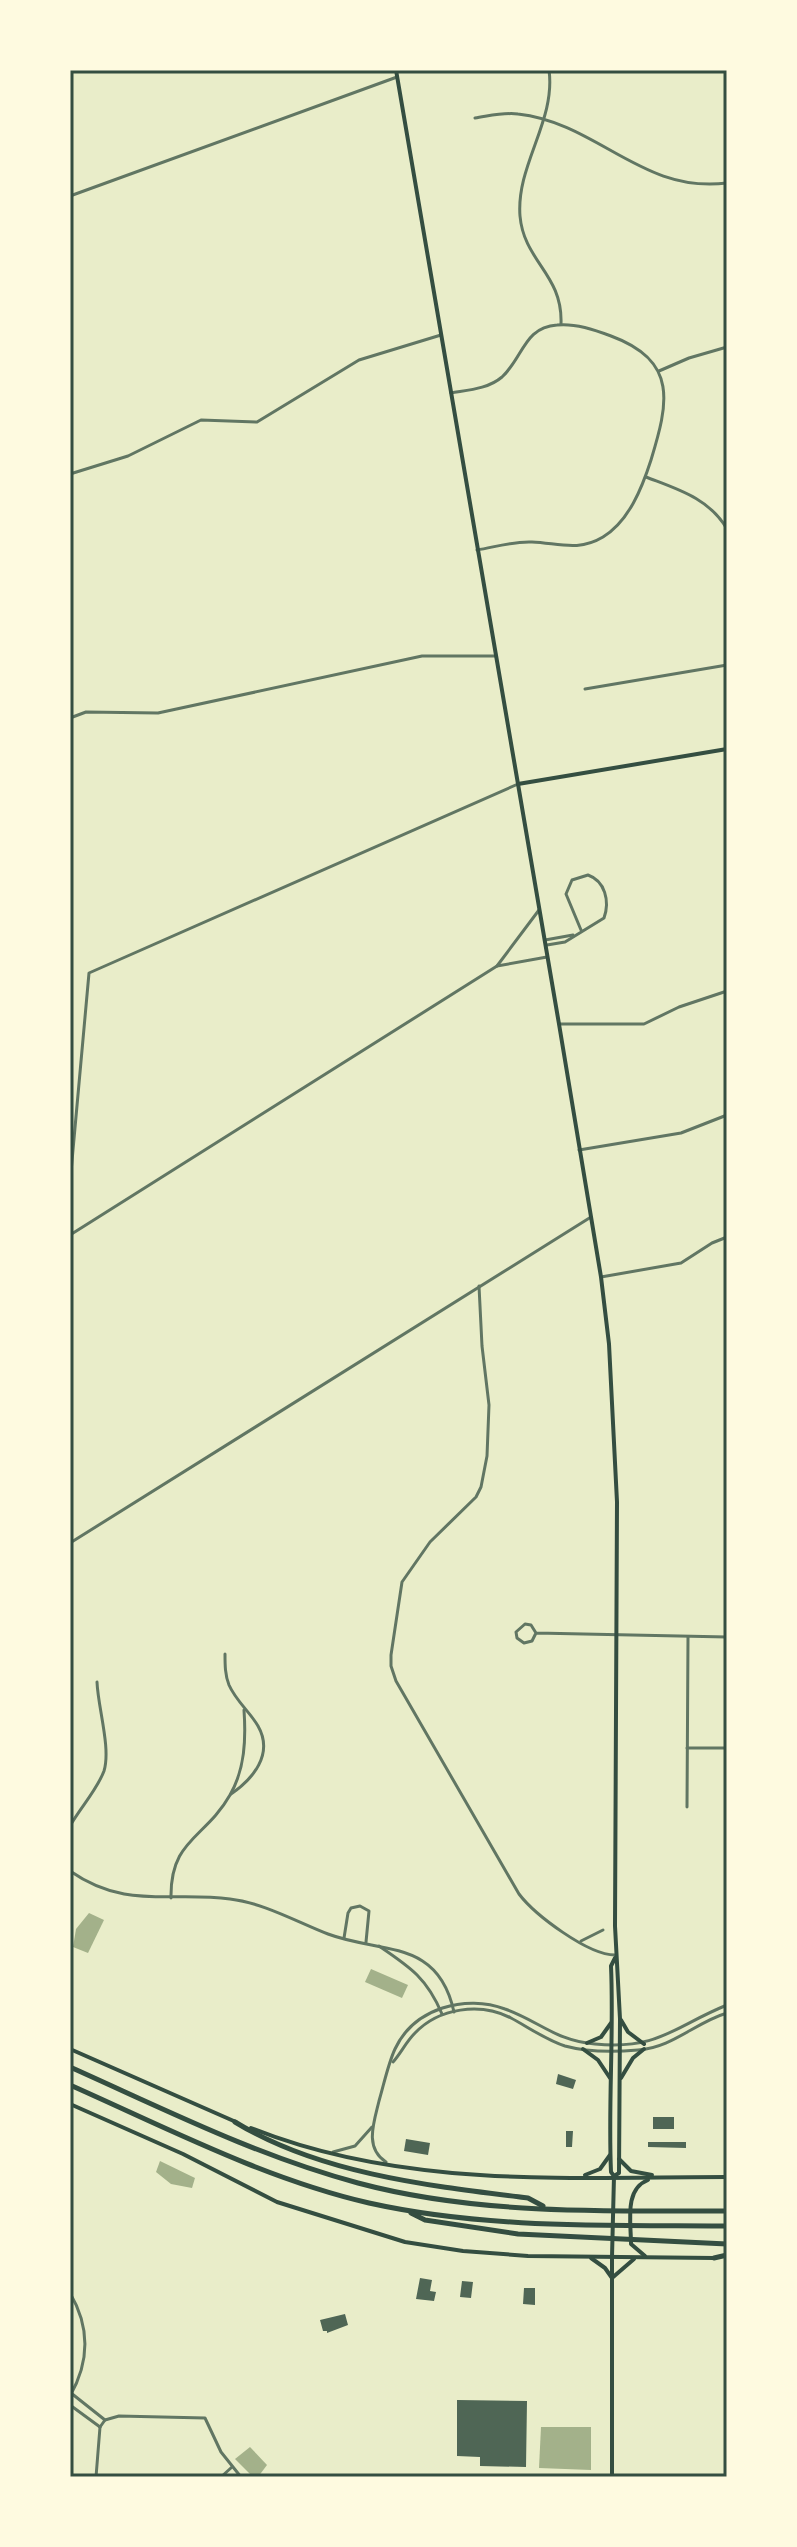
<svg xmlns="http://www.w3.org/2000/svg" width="797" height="2547" viewBox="0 0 797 2547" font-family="Inter,sans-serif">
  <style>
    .water { fill: #a3b18a }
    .building { fill: #4f6655 }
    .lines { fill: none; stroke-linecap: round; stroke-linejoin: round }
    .minor { stroke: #617663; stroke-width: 3 }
    .secondary { stroke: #344e41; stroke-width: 4 }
    .primary { stroke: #344e41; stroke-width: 4 }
    .motorway { stroke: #344e41; stroke-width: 5 }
    .neatline { fill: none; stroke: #344e41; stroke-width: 3 }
  </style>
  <rect width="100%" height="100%" fill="#e9edc9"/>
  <g class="water">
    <polygon points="89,1913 104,1920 88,1953 73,1947 76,1929"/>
    <polygon points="371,1969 408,1985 402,1998 365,1982"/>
    <polygon points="160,2161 195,2178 192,2188 171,2184 156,2172"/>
    <polygon points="541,2427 591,2427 591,2470 539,2468"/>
    <polygon points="250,2447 267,2465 258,2477 253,2477 235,2459"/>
  </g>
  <g class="building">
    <polygon points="558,2074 576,2080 573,2089 556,2084"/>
    <rect x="653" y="2117" width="21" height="12"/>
    <polygon points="566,2131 573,2131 572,2147 566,2147"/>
    <polygon points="406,2139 430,2143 428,2155 404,2151"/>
    <polygon points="648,2142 686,2142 686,2148 648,2147"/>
    <polygon points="420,2278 432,2280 430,2291 436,2292 434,2301 416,2299"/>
    <polygon points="462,2281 473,2282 471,2298 460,2297"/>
    <polygon points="524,2288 535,2288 535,2305 523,2304"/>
    <polygon points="345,2314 348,2325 327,2333 327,2331 323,2331 320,2320"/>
    <polygon points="457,2400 527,2401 526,2467 480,2466 480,2457 457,2456"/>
  </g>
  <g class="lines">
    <g class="minor">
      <path d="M549 70C556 121 516 165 520 216 524 262 563 274 561 324"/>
      <path d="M475 118C489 116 504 112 518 114 598 123 642 194 727 183"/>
      <polyline points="70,196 397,77"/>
      <polyline points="659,371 689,358 727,347"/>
      <path d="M451 393C468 390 488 389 502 377 523 358 524 327 557 325 575 323 595 330 611 336 679 361 668 404 651 460 642 488 629 521 603 537 578 552 558 543 532 542 514 541 495 547 477 550"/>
      <polyline points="70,474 128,456 201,420 257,422 359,360 441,335"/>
      <path d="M646 477C677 489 709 498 727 529"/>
      <polyline points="585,689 727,665"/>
      <polyline points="70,718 86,712 158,713 422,656 496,656"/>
      <polyline points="545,940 573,935"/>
      <path d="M547 945 565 942 604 918C610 901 605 881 588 875L572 880 566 894 581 930"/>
      <polyline points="497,966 539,910"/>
      <polyline points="559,1024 644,1024 679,1007 727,991"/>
      <polyline points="579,1150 681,1133 727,1115"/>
      <polyline points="70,1183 89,973 518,784"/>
      <polyline points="70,1235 497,966 547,957"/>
      <polyline points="601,1277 681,1263 712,1243 727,1237"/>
      <path d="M479 1286 482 1346 489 1405 487 1456 481 1487 476 1497 430 1542 402 1582 391 1655V1666L396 1681 519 1894C535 1915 588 1955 615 1955"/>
      <polyline points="70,1543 591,1217"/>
      <polyline points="536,1633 532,1641 524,1643 517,1638 516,1632 525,1624 531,1625 536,1633 727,1637"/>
      <path d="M225 1654C225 1665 225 1675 229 1685 236 1701 250 1712 258 1726 274 1754 253 1779 231 1794"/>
      <polyline points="687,1748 727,1748"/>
      <polyline points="687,1807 688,1637"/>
      <path d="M70 1826C80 1808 97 1790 104 1771 111 1748 98 1708 97 1682"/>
      <path d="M70 1871C126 1910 170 1891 230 1899 264 1903 297 1922 328 1934 381 1954 438 1938 454 2012"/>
      <path d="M171 1898C170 1839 205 1839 230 1795 245 1769 246 1739 244 1710"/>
      <polyline points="344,1938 348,1913 351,1908 360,1906 369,1911 366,1942"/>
      <polyline points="581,1941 603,1930"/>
      <path d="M379 1946C410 1967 427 1978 442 2014"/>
      <path d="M393 2062C401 2053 406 2042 415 2033 439 2008 480 2002 511 2018 528 2027 546 2040 565 2046 587 2052 615 2052 638 2050 672 2048 696 2022 727 2013"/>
      <polyline points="333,2152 355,2146 372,2127"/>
      <path d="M386 2162C364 2148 374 2122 379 2101 384 2084 388 2064 395 2049 414 2008 466 1994 505 2009 539 2021 556 2041 595 2044 659 2050 673 2027 727 2005"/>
      <path d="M70 2293C90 2327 90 2361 70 2396"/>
      <polyline points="71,2393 105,2420"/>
      <polyline points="70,2405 100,2427"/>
      <polyline points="100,2427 105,2420 119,2416 205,2418 221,2452 241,2477"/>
      <polyline points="96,2477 100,2427"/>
      <polyline points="221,2477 232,2467"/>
    </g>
    <g class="secondary">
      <polyline points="518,784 727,749"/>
      <polyline points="70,2049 236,2122"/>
      <polyline points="70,2104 183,2154 277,2202 405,2242 463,2251 528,2256 714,2258"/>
      <path d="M251 2128C403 2189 567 2177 727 2177"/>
      <polyline points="619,2159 631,2171 652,2175"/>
      <polyline points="585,2175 600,2169 610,2155"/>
      <path d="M645 2256 631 2244C631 2222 624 2189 648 2180"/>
      <polyline points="591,2258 605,2268 612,2278 634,2259"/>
      <polyline points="612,2477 612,2257"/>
    </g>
    <g class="primary">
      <polyline points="396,70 559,1024 601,1277 609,1344 617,1502 615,1926 620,2019 619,2173 614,2176"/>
      <polyline points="621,2020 628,2032 644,2044"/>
      <polyline points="587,2043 601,2037 611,2023"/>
      <polyline points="583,2049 598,2060 610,2078"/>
      <polyline points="621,2078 633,2058 644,2049"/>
      <path d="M612 2257 614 2176 611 2172C608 2104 614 2035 611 1966L615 1958"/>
    </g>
    <g class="motorway">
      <path d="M70 2067C164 2109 257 2156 358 2183 478 2215 604 2211 727 2211"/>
      <path d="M70 2085C167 2128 265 2179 369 2203 486 2229 608 2225 727 2226"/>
      <path d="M235 2122C320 2174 430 2186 528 2198L543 2206"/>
      <polyline points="411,2213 425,2220 518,2234 727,2244"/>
      <polyline points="714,2258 727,2255"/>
    </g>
  </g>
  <rect width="797" height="2547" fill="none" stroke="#fefae0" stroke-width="144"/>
  <rect x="72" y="72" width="653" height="2403" class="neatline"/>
</svg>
